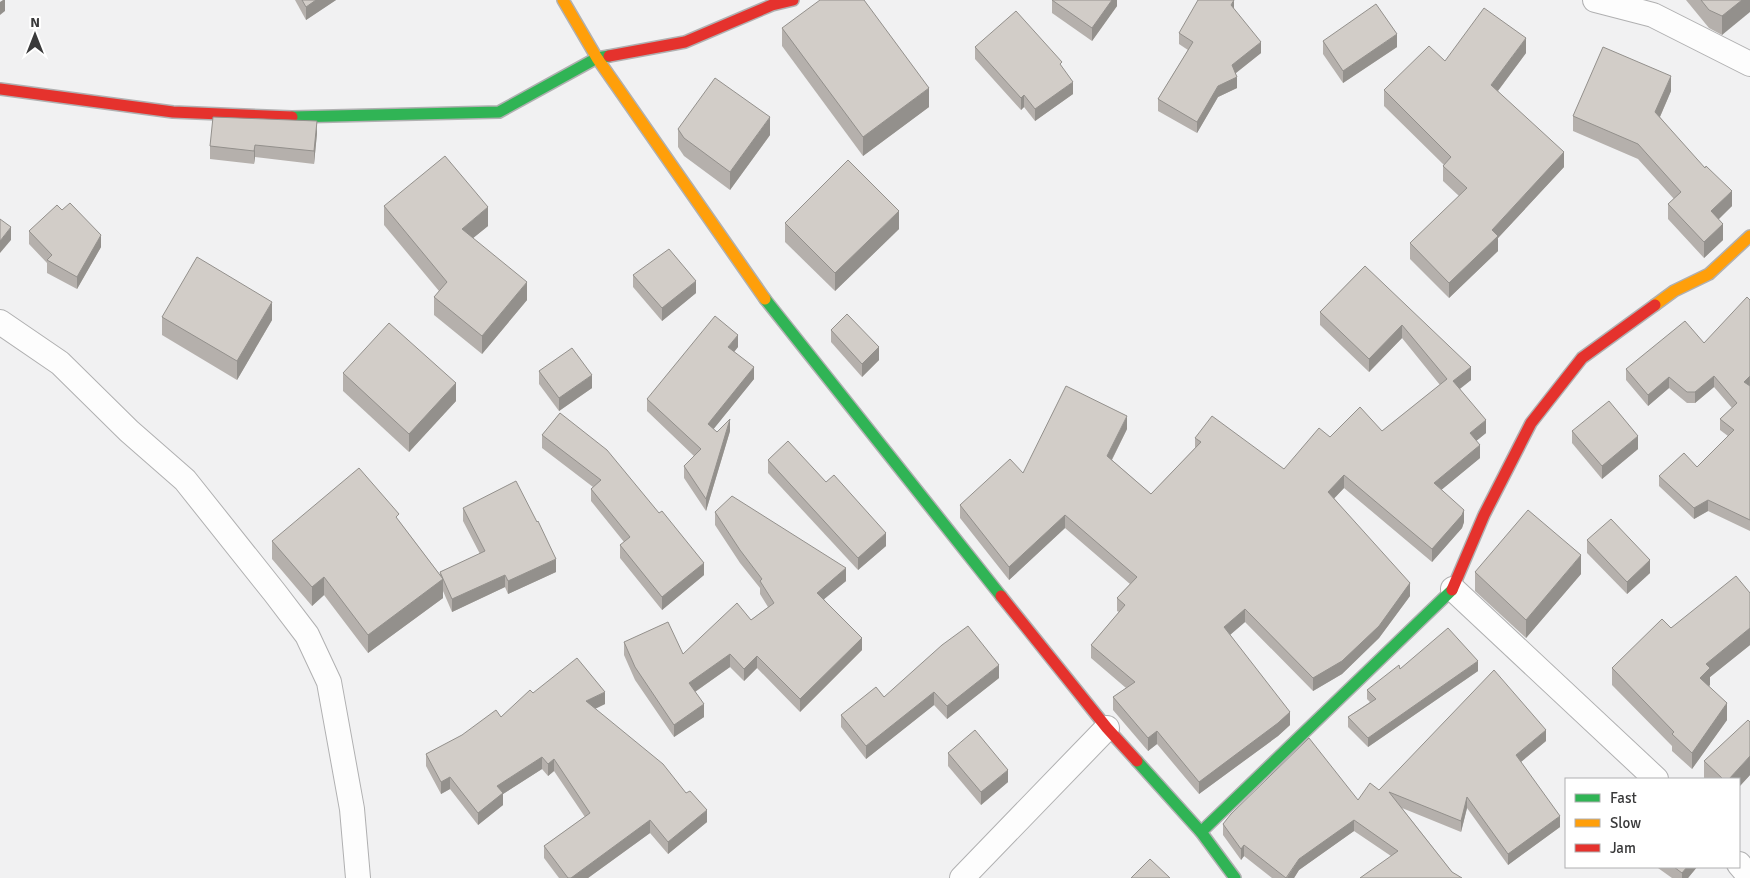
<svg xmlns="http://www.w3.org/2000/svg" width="1750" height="878" viewBox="0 0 1750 878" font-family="Signika,sans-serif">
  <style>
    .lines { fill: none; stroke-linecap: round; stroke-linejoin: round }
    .street-casing { stroke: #b0b0b1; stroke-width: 26 }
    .fast-casing { stroke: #b0b0b1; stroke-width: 14 }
    .slow-casing { stroke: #b0b0b1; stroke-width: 14 }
    .jam-casing { stroke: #b0b0b1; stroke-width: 14 }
    .street { stroke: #fdfdfd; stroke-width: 24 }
    .fast { stroke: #30b455; stroke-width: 11 }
    .slow { stroke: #ff9f0a; stroke-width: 11 }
    .jam { stroke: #e5322d; stroke-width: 11 }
    .wall { fill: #b5b0ac }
    .shaded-wall { fill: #93908c }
    .building { fill: #d2cdc8; stroke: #93908c }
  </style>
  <rect width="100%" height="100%" fill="#f1f1f2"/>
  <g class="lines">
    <g class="street-casing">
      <g id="street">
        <polyline points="1595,0 1653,15 1750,64"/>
        <polyline points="0,322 60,363 129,431 185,480 275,593 307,635 329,682 352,809 358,878"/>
        <polyline points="1453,589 1656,779"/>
        <polyline points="1739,864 1750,877"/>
        <polyline points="962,878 1107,728"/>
      </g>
    </g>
    <g class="fast-casing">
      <g id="fast">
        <polyline points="292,117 499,112 597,58 609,56"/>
        <polyline points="765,299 1001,596"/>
        <polyline points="1137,761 1201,832 1235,878"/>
        <polyline points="1201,832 1452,590"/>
      </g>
    </g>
    <g class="slow-casing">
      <g id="slow">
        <polyline points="563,0 597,58 765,299"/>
        <polyline points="1655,305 1674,291 1709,274 1750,236"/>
      </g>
    </g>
    <g class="jam-casing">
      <g id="jam">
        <polyline points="609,56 685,42 772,5 793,0"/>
        <polyline points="0,89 173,112 292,117"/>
        <polyline points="1452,590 1484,515 1531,423 1582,358 1655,305"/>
        <polyline points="1001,596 1107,728 1137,761"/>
      </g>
    </g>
    <use href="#street" class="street"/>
    <use href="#fast" class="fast"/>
    <use href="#slow" class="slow"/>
    <use href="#jam" class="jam"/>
  </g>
  <g class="wall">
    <polygon points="295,0 336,0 306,20"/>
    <polygon points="1052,0 1117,0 1117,6 1092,41 1052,13"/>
    <polygon points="1686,0 1750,0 1722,35 1709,28"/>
    <polygon points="1234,9 1261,53 1236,73 1237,88 1218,97 1197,133 1158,111 1158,99 1188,50 1179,44 1179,33"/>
    <polygon points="782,28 929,107 863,156 782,46"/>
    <polygon points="1323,41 1397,47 1343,83 1323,54"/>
    <polygon points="975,47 1073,94 1035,121 1024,107 1021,110 975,59"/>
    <polygon points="1526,53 1498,91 1564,167 1498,238 1498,251 1449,298 1410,259 1410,243 1459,196 1443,181 1443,166 1444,165 1384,106 1384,90"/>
    <polygon points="1671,91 1660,117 1732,206 1718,219 1723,240 1704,258 1668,219 1668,204 1674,199 1638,159 1573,131 1573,116"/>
    <polygon points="678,129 770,135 730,190 684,156 678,147"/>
    <polygon points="317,133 314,164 255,157 254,164 210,159 210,146"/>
    <polygon points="384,206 488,226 473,238 527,300 482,354 434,315 434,297 439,291 384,225"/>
    <polygon points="62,210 101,247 77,289 47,273 47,263 29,244 29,231"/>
    <polygon points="785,223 899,229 835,291 785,242"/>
    <polygon points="1365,266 1471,380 1460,389 1486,433 1476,441 1480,458 1441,490 1464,522 1462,528 1432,562 1344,488 1334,498 1410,596 1379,638 1342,674 1313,691 1245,622 1230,635 1290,725 1278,736 1199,794 1157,744 1148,751 1113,710 1113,697 1126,688 1091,658 1091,645 1119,612 1117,611 1117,598 1130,584 1065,528 1009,580 960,518 960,505 1023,473 1127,429 1112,460 1151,494 1195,448 1195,438 1284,469 1330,437 1382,431 1440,385 1402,338 1369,372 1320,325 1320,312"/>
    <polygon points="633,275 696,293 662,321 633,287"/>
    <polygon points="1750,300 1750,531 1708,511 1694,519 1659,486 1659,476 1697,467 1728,436 1720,430 1720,419 1732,408 1714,387 1695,403 1687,403 1669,388 1648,406 1626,380 1626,369 1704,343"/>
    <polygon points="162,317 272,320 237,380 162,335"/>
    <polygon points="831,330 879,360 862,377 831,342"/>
    <polygon points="738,347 734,352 754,379 713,429 717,432 730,431 706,511 684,478 684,466 694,456 647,411 647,399"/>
    <polygon points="539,371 592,388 559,411 539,384"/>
    <polygon points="343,373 456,401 409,452 343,391"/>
    <polygon points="560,413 704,575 662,610 620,558 620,545 624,542 591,501 591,489 593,487 542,448 542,435"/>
    <polygon points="1572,431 1638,449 1602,479 1572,443"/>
    <polygon points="768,460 826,482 886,546 858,570 768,473"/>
    <polygon points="463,508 556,572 508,594 505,587 452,612 443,591 443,598 368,653 324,595 312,606 272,559 272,541 399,521 440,575 440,572 480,554 463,521"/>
    <polygon points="715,512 846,581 824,599 862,650 800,712 757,668 744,681 730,667 695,692 704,717 674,737 635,680 624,655 624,642 683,654 751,620 768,607 760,594 760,588 740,563 715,525"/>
    <polygon points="1587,540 1650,573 1627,594 1587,553"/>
    <polygon points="1475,572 1581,574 1526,638 1475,591"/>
    <polygon points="1750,593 1750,645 1710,677 1710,685 1709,686 1727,720 1692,769 1672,751 1672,746 1612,685 1612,668 1671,628"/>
    <polygon points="1400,669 1478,671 1368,747 1348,727 1348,717 1370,702 1367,699 1367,690"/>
    <polygon points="999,678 947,719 934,705 866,759 841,727 841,715 884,697"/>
    <polygon points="533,693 605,704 595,709 707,822 668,854 650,833 588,878 559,878 544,858 544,846 585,817 554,771 548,776 542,769 503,794 503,805 478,825 450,789 441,794 426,766 426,754 501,717"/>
    <polygon points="1546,741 1521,762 1560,827 1508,865 1467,808 1461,832 1402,808 1452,872 1391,856 1354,831 1299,870 1294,878 1272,878 1244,856 1241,860 1223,835 1223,824 1358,800 1379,790"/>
    <polygon points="948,753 1008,782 981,805 948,766"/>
    <polygon points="1704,761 1750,775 1739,787 1739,779 1704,779"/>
    <polygon points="1658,867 1697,867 1688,878 1672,878 1658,868"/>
  </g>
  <g class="shaded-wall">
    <polygon points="3,0 5,0 5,11 0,15 0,2"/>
    <polygon points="316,0 336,0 306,20 306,7"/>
    <polygon points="1112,0 1117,0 1117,6 1092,41 1092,28"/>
    <polygon points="1234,0 1234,11 1231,5"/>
    <polygon points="1742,0 1750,0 1750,12 1722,35 1722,16"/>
    <polygon points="1397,34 1397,47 1343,83 1343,71"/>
    <polygon points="1526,38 1526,53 1491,100 1491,85"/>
    <polygon points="1261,42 1261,53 1232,76 1232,65"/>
    <polygon points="1671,76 1671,91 1655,128 1655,112"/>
    <polygon points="1237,77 1237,88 1218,97 1197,133 1197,122 1218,86"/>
    <polygon points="1073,82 1073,94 1035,121 1035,109"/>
    <polygon points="929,88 929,107 863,156 863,137"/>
    <polygon points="1024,95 1024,107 1021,110 1021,98"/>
    <polygon points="770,117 770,135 730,190 730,172"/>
    <polygon points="317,121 317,133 314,164 314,151"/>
    <polygon points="255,145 255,157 254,164 254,151"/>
    <polygon points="1564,152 1564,167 1498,238 1498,251 1449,298 1449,283 1492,230"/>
    <polygon points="1732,191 1732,206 1711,227 1711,211"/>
    <polygon points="488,207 488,226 462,247 462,229"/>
    <polygon points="899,211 899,229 835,291 835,273"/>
    <polygon points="1723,224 1723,240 1704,258 1704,242"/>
    <polygon points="11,227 11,240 0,253 0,241"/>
    <polygon points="101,235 101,247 77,289 77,277"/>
    <polygon points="696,281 696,293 662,321 662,308"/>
    <polygon points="527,282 527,300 482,354 482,336"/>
    <polygon points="272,302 272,320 237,380 237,361"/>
    <polygon points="1402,325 1402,338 1369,372 1369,359"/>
    <polygon points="738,335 738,347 728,359 728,347"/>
    <polygon points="879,347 879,360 862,377 862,364"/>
    <polygon points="754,367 754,379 708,436 708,424"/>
    <polygon points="1471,367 1471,380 1453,394 1453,381"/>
    <polygon points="592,375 592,388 559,411 559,398"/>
    <polygon points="1714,376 1714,387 1695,403 1695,392"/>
    <polygon points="1750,376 1750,387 1744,382"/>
    <polygon points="1669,377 1669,388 1648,406 1648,395"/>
    <polygon points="456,383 456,401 409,452 409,434"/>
    <polygon points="1127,416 1127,429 1107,469 1107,456"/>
    <polygon points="730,419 730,431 706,511 706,499"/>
    <polygon points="1486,420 1486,433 1470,446 1470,433"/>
    <polygon points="1638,436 1638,449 1602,479 1602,466"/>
    <polygon points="1480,445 1480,458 1434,496 1434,483"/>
    <polygon points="1344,475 1344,488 1328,505 1328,492"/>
    <polygon points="1708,500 1708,511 1694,519 1694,508"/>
    <polygon points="1464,510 1464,522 1462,528 1432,562 1432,549"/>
    <polygon points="1065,515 1065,528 1009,580 1009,567"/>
    <polygon points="886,533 886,546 858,570 858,558"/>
    <polygon points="1581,555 1581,574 1526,638 1526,620"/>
    <polygon points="556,559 556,572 508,594 508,581"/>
    <polygon points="1650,560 1650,573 1627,594 1627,582"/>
    <polygon points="704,563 704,575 662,610 662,597"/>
    <polygon points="846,568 846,581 817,605 817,593"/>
    <polygon points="505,575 505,587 452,612 452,599"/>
    <polygon points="324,577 324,595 312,606 312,587"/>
    <polygon points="443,579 443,598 368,653 368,635"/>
    <polygon points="1410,583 1410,596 1379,638 1342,674 1313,691 1313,678"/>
    <polygon points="1245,609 1245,622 1224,640 1224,627"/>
    <polygon points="1750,628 1750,645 1710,677 1710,685 1700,695 1700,678 1706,664"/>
    <polygon points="862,638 862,650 800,712 800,699"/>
    <polygon points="730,654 730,667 689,696 689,683"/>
    <polygon points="757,656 757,668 744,681 744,669"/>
    <polygon points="1478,661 1478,671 1368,747 1368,738"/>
    <polygon points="999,665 999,678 947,719 947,706"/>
    <polygon points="605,692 605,704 586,713 586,701"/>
    <polygon points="934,692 934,705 866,759 866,746"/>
    <polygon points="1727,703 1727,720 1692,769 1692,753"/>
    <polygon points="704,704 704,717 674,737 674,725"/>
    <polygon points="1290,712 1290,725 1278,736 1199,794 1199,782"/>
    <polygon points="1546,730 1546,741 1516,766 1516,755"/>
    <polygon points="1157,731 1157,744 1148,751 1148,738"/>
    <polygon points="1750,756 1750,775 1739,787 1739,779 1729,779"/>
    <polygon points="542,757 542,769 503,794 503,805 478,825 478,813 497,786"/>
    <polygon points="554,759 554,771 548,776 548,764"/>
    <polygon points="1008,770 1008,782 981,805 981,792"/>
    <polygon points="450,777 450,789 441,794 441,782"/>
    <polygon points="1467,797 1467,808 1461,832 1461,821"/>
    <polygon points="707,810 707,822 668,854 668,842"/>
    <polygon points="1560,816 1560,827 1508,865 1508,854"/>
    <polygon points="650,820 650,833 588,878 571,878"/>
    <polygon points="1354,820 1354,831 1299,870 1294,878 1287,878 1299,859"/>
    <polygon points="1244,845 1244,856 1241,860 1241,849"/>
    <polygon points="1687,867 1697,867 1688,878 1682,878 1682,873"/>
  </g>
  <g class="building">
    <polygon points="302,0 316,0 306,7"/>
    <polygon points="820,0 864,0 929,88 863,137 782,28"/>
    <polygon points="1052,0 1112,0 1092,28"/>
    <polygon points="1198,0 1234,0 1231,5 1261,42 1232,65 1237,77 1218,86 1197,122 1158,99 1193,42 1179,33"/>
    <polygon points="1701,0 1742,0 1722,16 1709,10"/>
    <polygon points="1376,4 1397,34 1343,71 1323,41"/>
    <polygon points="1484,8 1526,38 1491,85 1564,152 1492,230 1498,236 1449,283 1410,243 1467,188 1443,166 1451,157 1384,90 1429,46 1445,61"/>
    <polygon points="1016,11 1062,62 1060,64 1073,82 1035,109 1024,95 1021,98 975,47"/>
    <polygon points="1603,47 1671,76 1655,112 1705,168 1706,166 1732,191 1711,211 1723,224 1704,242 1668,204 1681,192 1638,144 1573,116"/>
    <polygon points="715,78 770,117 730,172 684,138 678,129"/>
    <polygon points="213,117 317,121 314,151 255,145 254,151 210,146"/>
    <polygon points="445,156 488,207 462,229 527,282 482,336 434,297 447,282 384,206"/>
    <polygon points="848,160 899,211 835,273 785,223"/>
    <polygon points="70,203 101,235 77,277 47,260 52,255 29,231 57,205 62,210"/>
    <polygon points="0,219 11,227 0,241"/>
    <polygon points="669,249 696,281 662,308 633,275"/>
    <polygon points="197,257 272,302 237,361 162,317"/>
    <polygon points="1365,266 1471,367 1453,381 1486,420 1470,433 1480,445 1434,483 1464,510 1462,515 1432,549 1344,475 1328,492 1410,583 1379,626 1342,661 1313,678 1245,609 1224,627 1290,712 1278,723 1199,782 1157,731 1148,738 1113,697 1135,682 1091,645 1125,605 1117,598 1137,577 1065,515 1009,567 960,505 1010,459 1023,473 1066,386 1127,416 1107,456 1151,494 1201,442 1195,438 1212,416 1284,469 1319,428 1330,437 1360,407 1382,431 1447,379 1402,325 1369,359 1320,312"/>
    <polygon points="1747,297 1750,300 1750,376 1744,382 1750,386 1750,520 1708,500 1694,508 1659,476 1684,453 1697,467 1734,430 1720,419 1737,403 1714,376 1695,392 1687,392 1669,377 1648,395 1626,369 1685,321 1704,343"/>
    <polygon points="847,314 879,347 862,364 831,330"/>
    <polygon points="715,316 738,335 728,347 754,367 708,424 717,432 730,419 706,499 684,466 701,449 647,399"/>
    <polygon points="389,323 456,383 409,434 343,373"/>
    <polygon points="572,348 592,375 559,398 539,371"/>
    <polygon points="1609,401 1638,436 1602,466 1572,431"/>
    <polygon points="560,413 607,450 659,513 662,511 704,563 662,597 620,545 630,537 591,489 601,480 542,435"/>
    <polygon points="788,441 826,482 834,475 886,533 858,558 768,460"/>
    <polygon points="359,468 399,514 396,517 443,579 368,635 324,577 312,587 272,541"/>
    <polygon points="516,481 537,522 538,521 556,559 508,581 505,575 452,599 440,572 485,551 463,508"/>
    <polygon points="732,496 846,568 817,593 862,638 800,699 757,656 744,669 730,654 689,683 704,704 674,725 635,667 624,642 668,622 683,654 737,603 751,620 774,603 760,581 762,579 740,550 715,512"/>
    <polygon points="1528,510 1581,555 1526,620 1475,572"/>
    <polygon points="1611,519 1650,560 1627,582 1587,540"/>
    <polygon points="1736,576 1750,593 1750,628 1706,664 1710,668 1700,678 1727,703 1692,753 1672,734 1674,732 1612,668 1662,619 1671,628"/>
    <polygon points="968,626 999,665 947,706 934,692 866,746 841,715 876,687 884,697 942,645"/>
    <polygon points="1448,628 1478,661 1368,738 1348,717 1376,699 1367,690 1399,665 1400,669"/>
    <polygon points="577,658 605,692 586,701 663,764 686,793 690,791 707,810 668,842 650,820 571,878 568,878 544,846 590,813 554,759 548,764 542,757 497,786 503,793 478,813 450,777 441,782 426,754 462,735 496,710 501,717 530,690 533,693"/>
    <polygon points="1494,670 1546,730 1516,755 1560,816 1508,854 1467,797 1461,821 1389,792 1452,872 1462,878 1360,878 1398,851 1354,820 1299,859 1286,878 1244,845 1241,849 1223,824 1231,814 1309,738 1358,800 1370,783 1379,790"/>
    <polygon points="1748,720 1750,722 1750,756 1729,779 1723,779 1704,761"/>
    <polygon points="975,730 1008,770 981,792 948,753"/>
    <polygon points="1150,859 1170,878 1131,878"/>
    <polygon points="1674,867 1687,867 1682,873"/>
  </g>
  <rect x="1565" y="778" width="175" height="90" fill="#ffffff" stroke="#b0b0b1"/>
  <rect x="1575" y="794" width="25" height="8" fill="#30b455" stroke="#b0b0b1"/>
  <text x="1610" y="803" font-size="15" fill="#3a3a3b">Fast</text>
  <rect x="1575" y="819" width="25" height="8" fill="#ff9f0a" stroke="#b0b0b1"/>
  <text x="1610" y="828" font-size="15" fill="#3a3a3b">Slow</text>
  <rect x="1575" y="844" width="25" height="8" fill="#e5322d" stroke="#b0b0b1"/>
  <text x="1610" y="853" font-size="15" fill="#3a3a3b">Jam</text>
  <g transform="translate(35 35)" stroke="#ffffff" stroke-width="4" paint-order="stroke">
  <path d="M0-4L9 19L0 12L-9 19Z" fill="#3a3a3b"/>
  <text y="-8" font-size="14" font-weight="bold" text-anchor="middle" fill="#3a3a3b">N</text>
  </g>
</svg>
